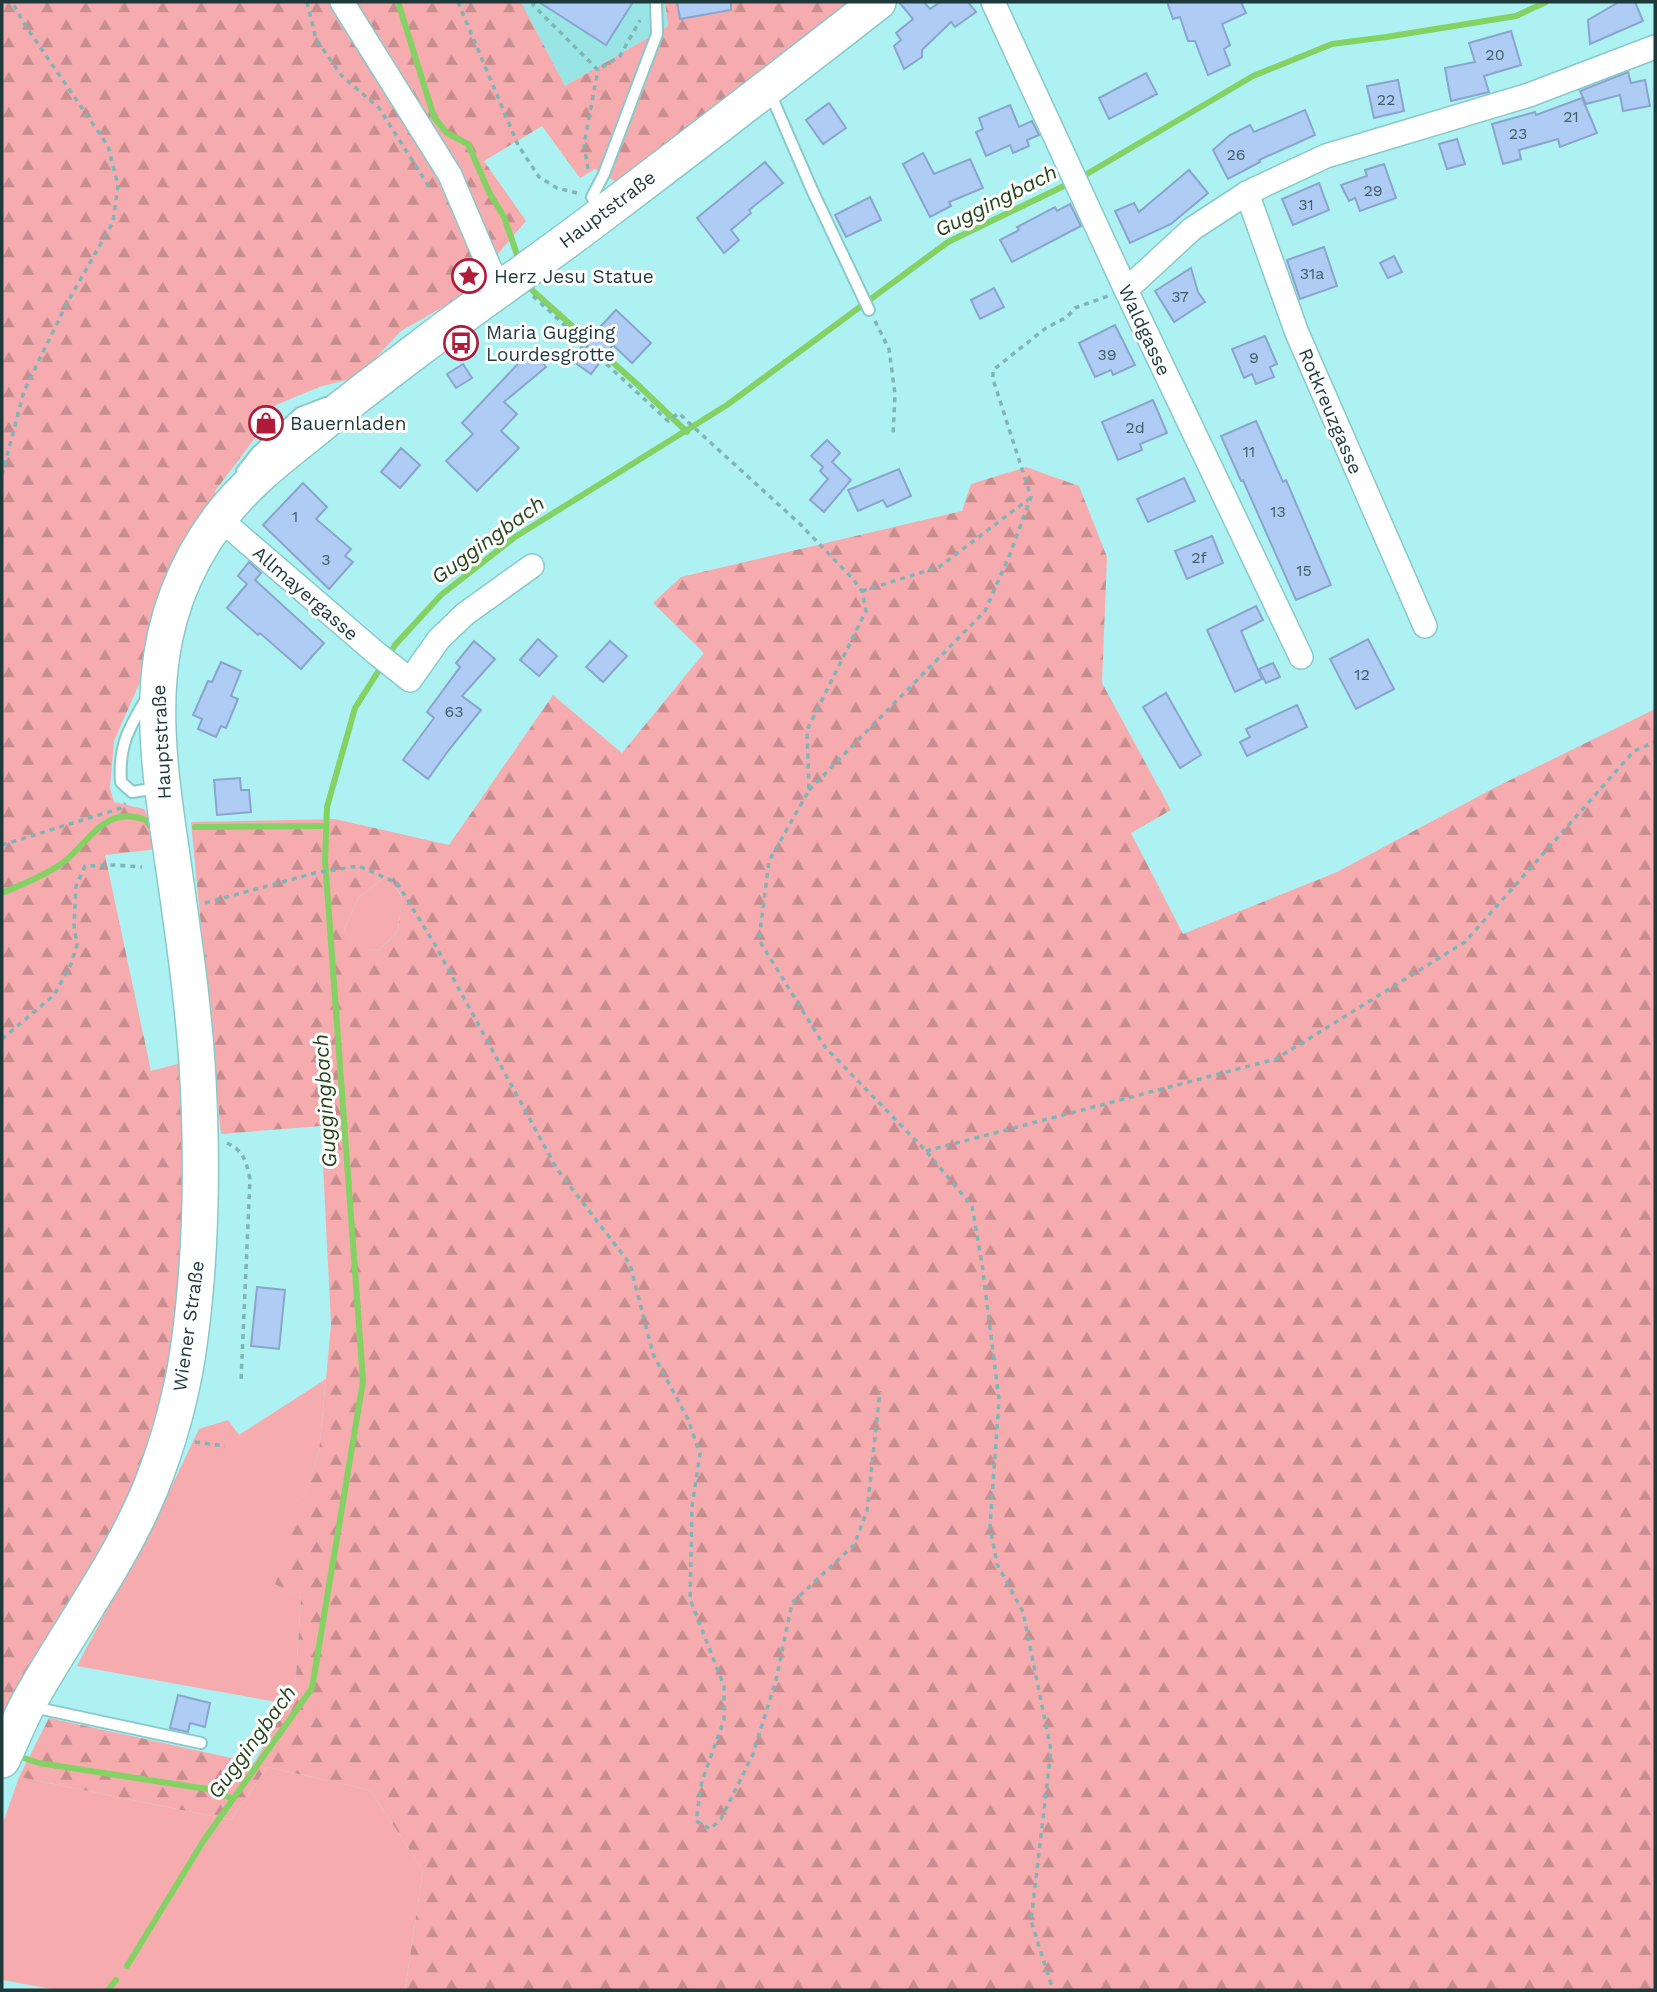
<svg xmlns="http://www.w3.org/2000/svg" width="1657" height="1992" viewBox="0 0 1657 1992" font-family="'Work Sans',sans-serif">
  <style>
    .built { fill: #99e5e6 }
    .grass { fill: #f6acae }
    .forest { fill: url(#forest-firs); fill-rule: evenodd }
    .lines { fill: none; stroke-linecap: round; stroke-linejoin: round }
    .stream { stroke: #84d164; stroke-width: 6 }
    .building { fill: #afccf5; stroke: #89a5cc; stroke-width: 2 }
    .service-casing { stroke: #88c9ca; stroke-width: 14 }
    .minor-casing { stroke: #88c9ca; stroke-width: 26 }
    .primary-casing { stroke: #88c9ca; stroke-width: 38 }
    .path { stroke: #7fb5b6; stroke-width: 3.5; stroke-dasharray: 5 5; stroke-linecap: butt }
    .service { stroke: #fff; stroke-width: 10 }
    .minor { stroke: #fff; stroke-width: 23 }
    .primary { stroke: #fff; stroke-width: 35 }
    .labels { text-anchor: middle; stroke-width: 6; stroke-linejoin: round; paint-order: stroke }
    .number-label { font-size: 16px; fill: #425e69 }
    .street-label { font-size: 19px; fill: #1e393a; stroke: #fff }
    .poi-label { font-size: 19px; fill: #1e393a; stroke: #fff; text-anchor: start }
    .water-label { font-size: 21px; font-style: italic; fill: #27451a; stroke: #fff }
  </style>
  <defs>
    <pattern id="forest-firs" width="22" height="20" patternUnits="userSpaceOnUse" patternTransform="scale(1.75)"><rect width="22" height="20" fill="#f6acae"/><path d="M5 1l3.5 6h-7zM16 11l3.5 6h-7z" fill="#c78d8f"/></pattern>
  </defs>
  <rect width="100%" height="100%" fill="#aef1f2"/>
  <polygon class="built" points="521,2 665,2 668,26 565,86"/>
  <g class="grass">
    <polygon points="388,875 402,898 398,931 378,951 353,946 344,929 359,897"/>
    <polygon points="326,1379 319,1451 276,1584 301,1597 296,1677 288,1704 77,1666 166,1498 199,1429 228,1420 239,1435"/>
    <polygon points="267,1767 370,1790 423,1870 405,1990 57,1990 2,1980 2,1826 19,1777 231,1820"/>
  </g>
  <g class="forest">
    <polygon points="2,2 521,2 565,86 668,26 665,2 856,2 621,185 595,169 580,178 542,126 484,161 526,221 462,296 401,331 358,377 319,387 276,405 251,427 258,434 215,491 219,502 114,741 110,788 114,802 144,809 155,829 158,849 105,855 151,1071 181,1063 189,1269 173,1375 141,1481 2,1736"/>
    <path d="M1026 467 1079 486 1107 557 1102 683 1171 810 1131 833 1183 934 1337 872 1496 787 1655 709V1990H405L423 1870 370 1790 267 1767 231 1820 19 1777 49 1718 254 1763 288 1704 296 1677 301 1597 275 1584 319 1451 326 1379 331 1324 321 1126 221 1134 191 822 335 819 449 845 553 695 622 753 704 653 653 603 681 577 962 511 971 484ZM388 875 402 897 398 931 378 951 353 945 344 929 359 897Z"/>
  </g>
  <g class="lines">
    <g class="stream">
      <polyline points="398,2 434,117 447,133 468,144 489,192 504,217 520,263"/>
      <polyline points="1080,178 1253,76 1332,44 1386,37 1516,16 1546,2"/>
      <polyline points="529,282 532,290 638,385 687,432"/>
      <polyline points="195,827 326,826"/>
      <path d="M2 893C21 885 44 876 61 864 90 844 102 804 146 820L150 826"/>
      <polyline points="24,1758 39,1763 207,1789 233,1799"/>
      <polyline points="127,1966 204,1840 312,1688 363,1381 325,860 327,807 355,708 395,645 441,595 515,537 727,405 948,242 1070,183"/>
      <polyline points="108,1990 116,1980"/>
    </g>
  </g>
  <g class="building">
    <polygon points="539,2 633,2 606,45"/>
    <polygon points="677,2 731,2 731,10 680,19"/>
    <polygon points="899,2 924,2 930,9 940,2 968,2 976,12 955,27 951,22 922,50 922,57 904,69 894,46 901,40 896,33 913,19"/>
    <polygon points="1167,2 1241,2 1246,13 1222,24 1230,45 1224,49 1230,65 1208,75 1195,41 1188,41 1180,17 1173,19"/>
    <polygon points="1619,2 1635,2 1643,21 1590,44 1588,20"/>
    <polygon points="1511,31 1521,65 1484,76 1489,92 1451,101 1445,68 1475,62 1469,43"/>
    <polygon points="1628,72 1631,83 1645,80 1650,106 1623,111 1620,95 1586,104 1580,91"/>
    <polygon points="1146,73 1157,94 1109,119 1099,98"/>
    <polygon points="1398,80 1404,111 1374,118 1367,86"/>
    <polygon points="1582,98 1597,133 1560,147 1558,139 1519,150 1521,159 1503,164 1492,124 1535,112 1536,115"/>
    <polygon points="829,103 846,128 823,144 806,120"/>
    <polygon points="1010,105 1019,127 1032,121 1039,135 1027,140 1029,146 1013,153 1010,145 986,156 976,132 983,129 979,118"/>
    <polygon points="1305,110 1315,135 1259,160 1260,162 1228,179 1213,150 1230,135 1250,125 1254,132"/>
    <polygon points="1457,139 1465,164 1447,169 1439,144"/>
    <polygon points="923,153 934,174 970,159 983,188 949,202 951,206 930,217 903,164"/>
    <polygon points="765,162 783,183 749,210 751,213 731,230 739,240 724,253 697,218"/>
    <polygon points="1384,164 1396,198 1360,211 1355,198 1349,201 1341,185 1367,176 1365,170"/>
    <polygon points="1189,170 1208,193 1171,224 1130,243 1115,211 1134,203 1139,212"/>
    <polygon points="1319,183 1329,210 1293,225 1282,199"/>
    <polygon points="870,197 881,220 846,237 835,215"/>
    <polygon points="1070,204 1081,226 1012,262 1000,240 1019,230 1017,227 1055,207 1057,211"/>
    <polygon points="1324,247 1337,286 1300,299 1287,260"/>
    <polygon points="1394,256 1402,272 1388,278 1380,263"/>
    <polygon points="1191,268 1198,292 1205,302 1174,322 1155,291"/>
    <polygon points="994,288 1004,307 980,319 971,300"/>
    <polygon points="616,310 651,343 632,363 613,345 591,374 570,359"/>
    <polygon points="1115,325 1135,365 1113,375 1111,370 1095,377 1079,343"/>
    <polygon points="1265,336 1277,364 1270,367 1274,377 1256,384 1252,374 1244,378 1232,349"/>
    <polygon points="532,349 546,367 504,402 517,414 501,431 519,448 477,491 446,461 473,434 462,423"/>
    <polygon points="463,364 472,378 456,388 447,374"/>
    <polygon points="1153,400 1167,433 1140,444 1142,450 1118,460 1102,422"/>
    <polygon points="1256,421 1283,482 1286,480 1331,585 1296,600 1243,480 1241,481 1221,436"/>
    <polygon points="827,440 840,453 832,462 851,480 824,512 810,500 828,479 820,471 823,467 811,456"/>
    <polygon points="401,448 420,465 400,488 381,472"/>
    <polygon points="899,469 911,496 887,507 883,500 858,511 848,490"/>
    <polygon points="1184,478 1195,501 1148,522 1137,499"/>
    <polygon points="303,483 327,507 316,519 351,549 345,556 353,562 329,589 263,525"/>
    <polygon points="1212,536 1223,563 1187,579 1175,551"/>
    <polygon points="249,562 261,573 255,580 324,643 301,669 260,633 258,635 227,608 247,584 238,576"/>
    <polygon points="1256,606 1263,620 1241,631 1262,679 1235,692 1207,630"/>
    <polygon points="538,639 557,656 539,676 520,660"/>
    <polygon points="1368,639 1394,689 1356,709 1330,659"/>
    <polygon points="474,641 495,659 462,696 481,710 448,751 428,779 403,760 434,718 427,712 460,667 456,663"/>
    <polygon points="610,641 627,656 603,682 586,667"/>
    <polygon points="221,662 241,671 231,696 238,699 226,728 221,726 216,737 198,729 202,719 193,715 208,681 212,682"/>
    <polygon points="1273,663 1280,677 1266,683 1259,669"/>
    <polygon points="1166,693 1201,755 1180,768 1143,707"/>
    <polygon points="1297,705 1307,727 1247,756 1240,742 1250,737 1246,729"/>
    <polygon points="240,778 241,790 249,790 251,812 217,815 214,780"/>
    <polygon points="257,1287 285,1290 279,1349 251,1346"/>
    <polygon points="178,1695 210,1703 205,1727 190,1723 188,1732 170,1728"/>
  </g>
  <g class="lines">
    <g class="service-casing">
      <g id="service">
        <polyline points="770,93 813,192 869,310"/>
        <polyline points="599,209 592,197 604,174 657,34 656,2"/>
        <polyline points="242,471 257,452 300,413 326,403"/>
        <path d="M148 696C130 726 118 745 121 782L132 792 158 788"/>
        <polyline points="33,1707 201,1743"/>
      </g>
    </g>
    <g class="minor-casing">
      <g id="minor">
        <polyline points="342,2 450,175 490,269 502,286"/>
        <polyline points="993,2 1126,290 1301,657"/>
        <polyline points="1247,193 1297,333 1425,626"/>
        <polyline points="1126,290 1192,229 1247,193 1283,176 1326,156 1529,95 1655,47"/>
        <polyline points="219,518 376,653 410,680 439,639 465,614 532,566"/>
      </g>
    </g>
    <g class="primary-casing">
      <path id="primary" d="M2 1760C11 1741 19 1721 29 1702 69 1630 120 1563 151 1487 168 1444 181 1398 188 1352 202 1256 203 1159 197 1062 192 991 181 919 171 849 153 728 141 624 219 519 245 484 279 458 313 431 357 395 403 361 449 326 501 288 554 251 605 212 697 143 788 72 878 2"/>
    </g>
    <g class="path">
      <polyline points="307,2 316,39 341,75 379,108 431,190"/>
      <polyline points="458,2 518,145 539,177 557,188 577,193"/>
      <polyline points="534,2 533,5 598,70 620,56 640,20"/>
      <polyline points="588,169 584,144 598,70"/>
      <polyline points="533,296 668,421 679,413 688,422 800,524 853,579 862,591 866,611 807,730 809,790 769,861 759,940 825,1047 926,1151 972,1206 982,1264 999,1400 990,1526 997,1564 1023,1612 1051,1750 1031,1921 1053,1990"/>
      <polyline points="875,321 889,349 895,394 893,437"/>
      <polyline points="2,475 24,391 67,303 113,222 118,185 108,146 25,25 12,2"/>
      <polyline points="862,591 939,567 1029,499"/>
      <polyline points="809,790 985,611 1010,554 1031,497 993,379 993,370 1046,328 1067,317 1075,308 1108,296"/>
      <polyline points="2,845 121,808 125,803"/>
      <polyline points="205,903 315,873 359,866 397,883 434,943 557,1169 630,1264 653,1354 688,1419 700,1454 692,1506 690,1599 724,1686 724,1720 702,1781 696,1821 710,1829 721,1819 753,1754 776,1680 792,1603 854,1545 867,1511 880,1391"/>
      <polyline points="2,1039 54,995 71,964 77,945 74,926 76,886 85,866 114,865 142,867"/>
      <path d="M227 1143C244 1151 246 1161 250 1179L241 1381"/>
      <polyline points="926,1151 1276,1059 1465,942 1634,751 1655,742"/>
      <polyline points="195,1442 225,1446"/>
    </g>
    <use href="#service" class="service"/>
    <use href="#minor" class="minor"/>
    <use href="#primary" class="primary"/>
  </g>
  <defs>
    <g id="sight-ring" transform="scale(1.75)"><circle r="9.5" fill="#fff" stroke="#af1b39" stroke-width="1.5"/><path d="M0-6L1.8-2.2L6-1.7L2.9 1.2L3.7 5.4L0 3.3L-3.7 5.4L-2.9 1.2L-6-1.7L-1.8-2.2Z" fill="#af1b39"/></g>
    <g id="bus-ring" transform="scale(1.75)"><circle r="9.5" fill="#fff" stroke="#af1b39" stroke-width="1.5"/><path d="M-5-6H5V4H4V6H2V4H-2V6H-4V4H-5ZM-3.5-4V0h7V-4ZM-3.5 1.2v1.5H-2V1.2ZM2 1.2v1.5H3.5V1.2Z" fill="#af1b39"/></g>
    <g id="shop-ring" transform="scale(1.75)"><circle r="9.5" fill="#fff" stroke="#af1b39" stroke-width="1.5"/><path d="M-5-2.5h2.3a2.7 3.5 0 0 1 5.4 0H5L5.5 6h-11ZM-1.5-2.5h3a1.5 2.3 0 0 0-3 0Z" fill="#af1b39"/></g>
  </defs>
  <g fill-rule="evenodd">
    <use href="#sight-ring" x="469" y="276"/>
    <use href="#bus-ring" x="461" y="343"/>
    <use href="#shop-ring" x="266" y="423"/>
  </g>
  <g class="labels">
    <g class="number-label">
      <text x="1495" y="60">20</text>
      <text x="1386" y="105">22</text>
      <text x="1571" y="122">21</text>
      <text x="1518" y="139">23</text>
      <text x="1236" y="160">26</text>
      <text x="1373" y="196">29</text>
      <text x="1306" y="210">31</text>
      <text x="1312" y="279">31a</text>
      <text x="1180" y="302">37</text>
      <text x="1107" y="360">39</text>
      <text x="1254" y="363">9</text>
      <text x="1135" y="433">2d</text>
      <text x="1249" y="457">11</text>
      <text x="1278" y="517">13</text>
      <text x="295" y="522">1</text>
      <text x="1199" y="563">2f</text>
      <text x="326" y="565">3</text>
      <text x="1304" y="576">15</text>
      <text x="1362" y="680">12</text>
      <text x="454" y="717">63</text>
    </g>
    <g class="street-label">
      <text transform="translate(607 209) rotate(-37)" y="7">Hauptstraße</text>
      <text transform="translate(1145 330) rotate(65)" y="7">Waldgasse</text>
      <text transform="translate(1331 411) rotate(67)" y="7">Rotkreuzgasse</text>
      <text transform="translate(306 593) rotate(41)" y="7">Allmayergasse</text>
      <text transform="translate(161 742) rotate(-93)" y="7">Hauptstraße</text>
      <text transform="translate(188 1326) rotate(-82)" y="7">Wiener Straße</text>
    </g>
    <g class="poi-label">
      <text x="494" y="283">Herz Jesu Statue</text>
      <text x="486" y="339">Maria Gugging<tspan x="486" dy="22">Lourdesgrotte</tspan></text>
      <text x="290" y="430">Bauernladen</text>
    </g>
    <g class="water-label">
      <text transform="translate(996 201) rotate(-27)" y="7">Guggingbach</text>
      <text transform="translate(488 540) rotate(-36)" y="7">Guggingbach</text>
      <text transform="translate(325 1101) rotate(-94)" y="7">Guggingbach</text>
      <text transform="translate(252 1742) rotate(-54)" y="7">Guggingbach</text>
    </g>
  </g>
  <rect width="1657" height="1992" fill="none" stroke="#1e393a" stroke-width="7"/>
</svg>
